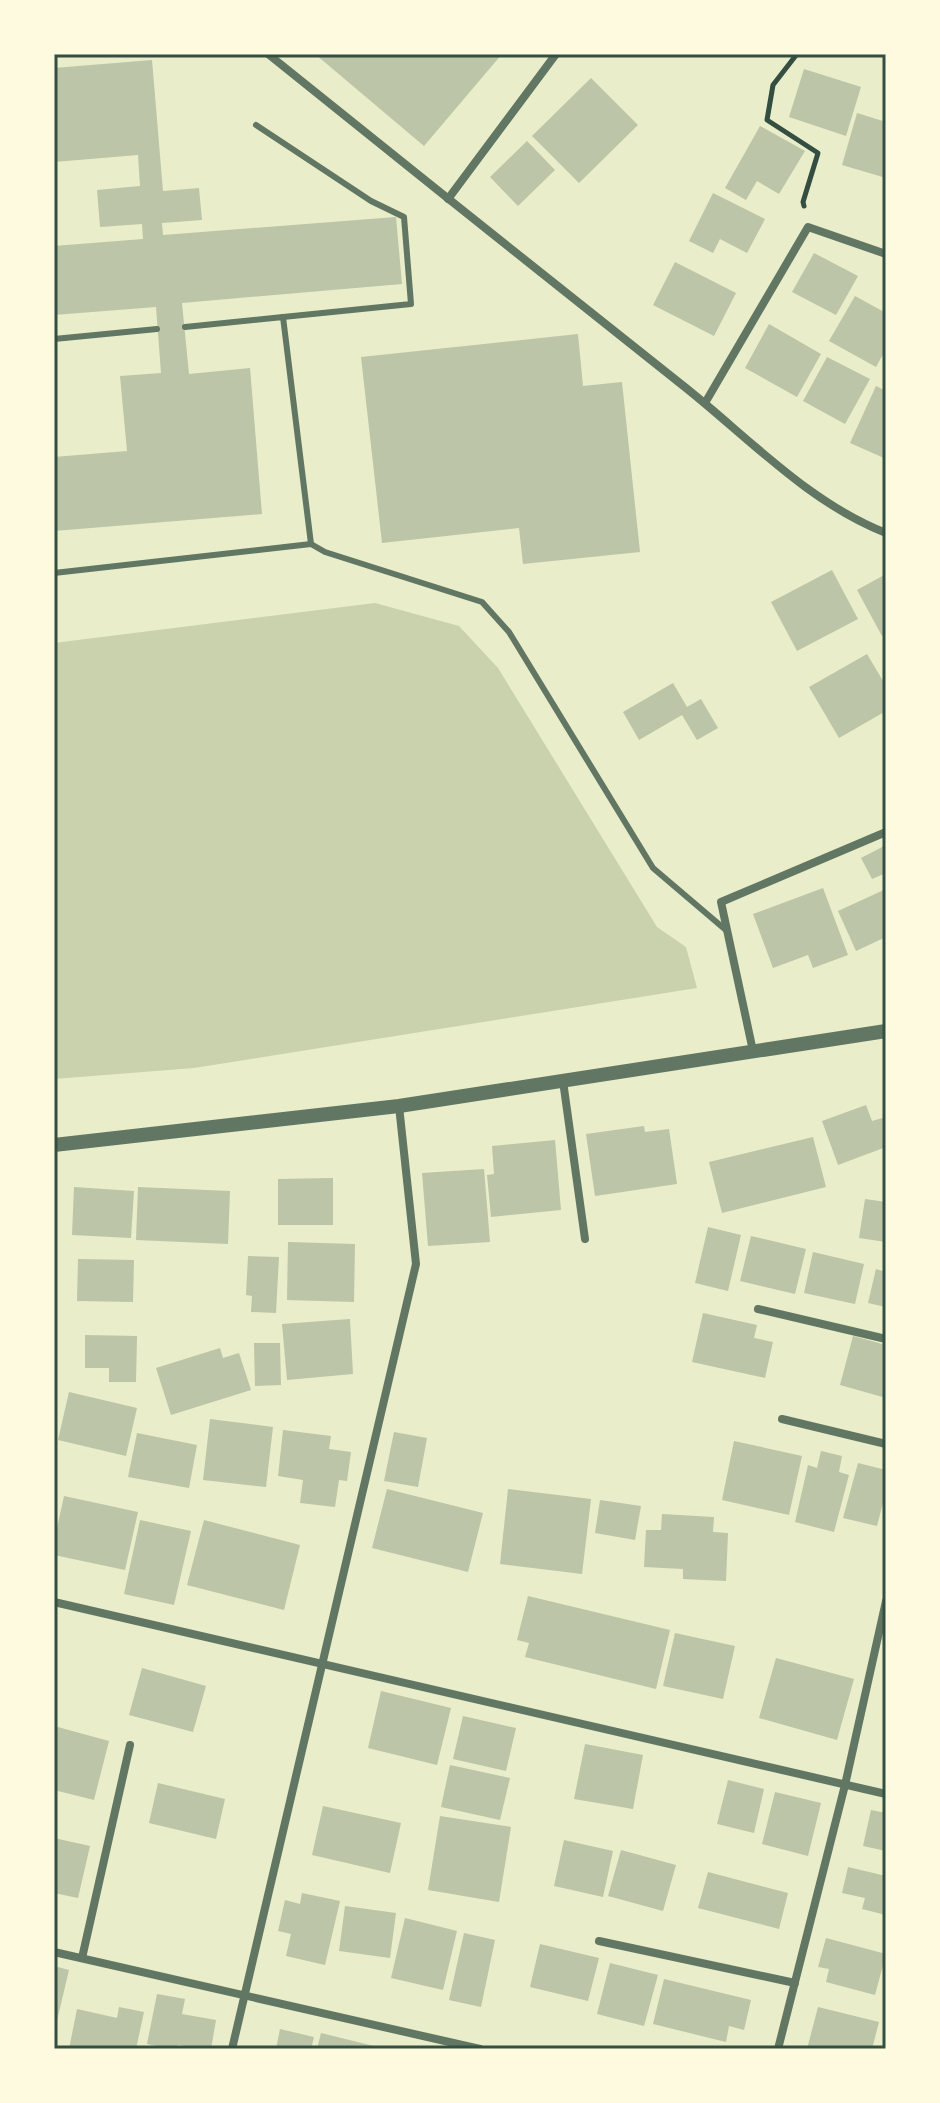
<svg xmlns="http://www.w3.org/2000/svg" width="940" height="2103" viewBox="0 0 940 2103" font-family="Roboto,sans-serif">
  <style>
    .green { fill: #cad2ad }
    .building { fill: #bcc5a7 }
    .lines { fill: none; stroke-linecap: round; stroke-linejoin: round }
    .path { stroke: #344e41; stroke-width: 5 }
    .service { stroke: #617663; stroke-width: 6 }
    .minor { stroke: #617663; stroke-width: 8 }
    .tertiary { stroke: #617663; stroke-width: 14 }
    .neatline { fill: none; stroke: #344e41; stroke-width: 3 }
  </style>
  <rect width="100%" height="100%" fill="#e9edc9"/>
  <polygon class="green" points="375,603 459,626 498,668 657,927 686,947 697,988 194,1068 54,1079 54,643"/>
  <g class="building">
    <polygon points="315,54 502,54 424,146"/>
    <polygon points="152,60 163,191 199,188 202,220 162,223 163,235 396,217 402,284 182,303 189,374 250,368 262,514 54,531 54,457 127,451 120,376 161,373 156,307 54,315 54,246 143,239 142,224 100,227 97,190 140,186 138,155 54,162 54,68"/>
    <polygon points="804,69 861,87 846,136 789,117"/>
    <polygon points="591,78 638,125 579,183 532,136"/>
    <polygon points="857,113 886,122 886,178 842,165"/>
    <polygon points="760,126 805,151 779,194 757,181 746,200 725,188"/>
    <polygon points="527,141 555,170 518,206 490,177"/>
    <polygon points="713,193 765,219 747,253 720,239 713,253 689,241"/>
    <polygon points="814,253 858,276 836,315 792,292"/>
    <polygon points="675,262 736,293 714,336 653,305"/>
    <polygon points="855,296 886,313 886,349 876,367 829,341"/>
    <polygon points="769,324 821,354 797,397 745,368"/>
    <polygon points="578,334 583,386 622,382 640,552 523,564 519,528 382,543 361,357"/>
    <polygon points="827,357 870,379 845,424 803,401"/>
    <polygon points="876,386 886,391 886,453 884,458 850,443"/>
    <polygon points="832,570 858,619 797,651 771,602"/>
    <polygon points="886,574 886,634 882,636 857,590"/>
    <polygon points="867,654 886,686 886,711 839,738 809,687"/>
    <polygon points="673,683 687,707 701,699 718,728 697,740 682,715 639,740 623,712"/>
    <polygon points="886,845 886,873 872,879 861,858"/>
    <polygon points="823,888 848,955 813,968 808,955 773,968 753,914"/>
    <polygon points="886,889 886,937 856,951 838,911"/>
    <polygon points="866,1105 872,1121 886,1117 886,1147 838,1165 822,1121"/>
    <polygon points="644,1126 645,1132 669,1129 677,1184 595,1196 586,1134"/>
    <polygon points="813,1137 826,1187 722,1213 709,1162"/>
    <polygon points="555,1140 561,1210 491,1217 487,1175 494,1174 492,1146"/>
    <polygon points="484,1169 490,1242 428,1246 422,1173"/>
    <polygon points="333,1178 333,1225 278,1225 278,1179"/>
    <polygon points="74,1187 134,1191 131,1238 72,1235"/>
    <polygon points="138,1187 230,1191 228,1244 136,1240"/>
    <polygon points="865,1199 886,1202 886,1242 859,1238"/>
    <polygon points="708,1227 741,1235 728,1291 695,1283"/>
    <polygon points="751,1236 806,1249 795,1294 740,1281"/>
    <polygon points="288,1242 355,1244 354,1302 287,1300"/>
    <polygon points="813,1252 864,1264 855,1304 804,1293"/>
    <polygon points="248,1256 279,1257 276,1313 251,1312 252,1296 246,1295"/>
    <polygon points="78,1259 134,1260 133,1302 77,1301"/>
    <polygon points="876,1269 886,1272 886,1307 868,1303"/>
    <polygon points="703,1313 757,1325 754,1338 773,1342 765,1378 692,1362"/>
    <polygon points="350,1319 353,1374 287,1380 282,1324"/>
    <polygon points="85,1335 137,1336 136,1382 109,1382 109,1368 85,1368"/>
    <polygon points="853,1336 886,1345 886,1398 840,1385"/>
    <polygon points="254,1343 280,1343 281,1385 255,1386"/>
    <polygon points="220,1348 223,1358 239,1353 251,1390 171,1415 156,1368"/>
    <polygon points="69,1392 137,1408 126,1456 58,1440"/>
    <polygon points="210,1419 273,1427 266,1487 203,1480"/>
    <polygon points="283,1430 331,1436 329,1449 351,1452 347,1481 339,1480 335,1507 300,1503 303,1480 278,1476"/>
    <polygon points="394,1432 427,1438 418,1487 384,1481"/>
    <polygon points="137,1433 197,1445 189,1488 128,1477"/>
    <polygon points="734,1441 802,1456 789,1515 722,1500"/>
    <polygon points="821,1451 842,1456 839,1472 849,1475 834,1532 795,1522 808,1465 817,1468"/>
    <polygon points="858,1463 886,1470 886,1491 877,1526 843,1518"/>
    <polygon points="387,1489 483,1513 468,1572 372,1548"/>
    <polygon points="508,1489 591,1499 582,1574 500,1564"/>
    <polygon points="64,1496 138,1512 125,1570 54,1555 54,1542"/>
    <polygon points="600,1500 641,1506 635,1540 595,1533"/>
    <polygon points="662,1514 714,1517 713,1532 728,1533 726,1581 683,1579 683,1569 644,1567 646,1530 661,1530"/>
    <polygon points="140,1520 191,1531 174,1605 124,1594"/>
    <polygon points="204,1520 300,1545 284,1610 187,1585"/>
    <polygon points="528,1596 670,1630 656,1689 525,1657 529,1643 517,1640"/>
    <polygon points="675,1633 735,1646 723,1699 663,1686"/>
    <polygon points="776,1658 854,1679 837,1740 759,1718"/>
    <polygon points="142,1668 206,1686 193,1732 129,1715"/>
    <polygon points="381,1691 451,1708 437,1765 368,1748"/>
    <polygon points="463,1716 516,1728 506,1771 453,1759"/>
    <polygon points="54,1726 109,1741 94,1800 54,1790"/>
    <polygon points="585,1744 643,1755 633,1809 574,1799"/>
    <polygon points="450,1765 510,1778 500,1820 441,1807"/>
    <polygon points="728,1780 764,1789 754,1833 717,1824"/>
    <polygon points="158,1783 225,1799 216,1839 149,1823"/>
    <polygon points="775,1792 821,1803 808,1856 762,1844"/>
    <polygon points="323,1806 401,1823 390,1873 312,1855"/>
    <polygon points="871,1810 886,1813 886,1851 863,1846"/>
    <polygon points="440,1816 511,1827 499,1902 428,1890"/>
    <polygon points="54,1838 90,1846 78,1898 54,1893"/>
    <polygon points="564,1840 613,1851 603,1897 554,1886"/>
    <polygon points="621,1850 676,1865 663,1911 608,1896"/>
    <polygon points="848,1867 886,1876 886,1915 862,1909 865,1898 842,1893"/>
    <polygon points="708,1872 788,1893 779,1929 698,1908"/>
    <polygon points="302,1893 340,1901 325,1965 286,1956 291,1934 278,1931 285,1900 300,1904"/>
    <polygon points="345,1906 396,1913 390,1958 339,1951"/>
    <polygon points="405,1918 457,1931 443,1990 391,1978"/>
    <polygon points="464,1933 495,1940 481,2007 449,2000"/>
    <polygon points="826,1938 886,1954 875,1995 826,1982 829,1969 818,1967"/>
    <polygon points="540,1944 599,1958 588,2001 530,1987"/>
    <polygon points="610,1963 658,1975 644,2026 597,2014"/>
    <polygon points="54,1966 69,1970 55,2029 54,2029"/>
    <polygon points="664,1979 751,2000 744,2030 729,2026 726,2042 653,2024"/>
    <polygon points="157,1994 185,1999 182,2014 216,2020 211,2049 178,2045 177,2049 172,2049 147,2044"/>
    <polygon points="119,2007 144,2012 136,2049 69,2049 77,2009 117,2018"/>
    <polygon points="818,2007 879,2022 872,2049 807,2049"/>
    <polygon points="280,2029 314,2037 311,2049 276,2049"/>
    <polygon points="321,2033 382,2048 381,2049 317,2049"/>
  </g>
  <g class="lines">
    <polyline class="path" points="797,54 773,85 767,120 818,153 803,202 804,206"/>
    <g class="service">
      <polyline points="256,125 371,201 404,217 411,304 283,317"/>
      <polyline points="185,327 283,317 311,544 325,552 482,602 509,632 653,868 727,931"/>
      <polyline points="54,339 157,329"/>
      <polyline points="54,573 311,544"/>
    </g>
    <g class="minor">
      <path d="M268 54C405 165 543 274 681 384 746 435 807 502 886 533"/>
      <polyline points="448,199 556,54"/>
      <polyline points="705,403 808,227 886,254"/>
      <polyline points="753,1051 721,902 886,832"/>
      <polyline points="563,1081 585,1239"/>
      <polyline points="758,1309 886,1339"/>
      <polyline points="782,1419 886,1444"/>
      <polyline points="54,1602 886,1794"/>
      <polyline points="599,1941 795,1983"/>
      <polyline points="54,1952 480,2049"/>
      <polyline points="82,1958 130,1745"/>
      <polyline points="232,2049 416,1264 399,1106"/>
      <polyline points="778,2049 845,1785 886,1601"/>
    </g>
    <polyline class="tertiary" points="54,1145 399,1106 886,1031"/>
  </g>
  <rect width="940" height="2103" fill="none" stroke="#fefae0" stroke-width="112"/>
  <rect x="56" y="56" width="828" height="1991" class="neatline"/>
</svg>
